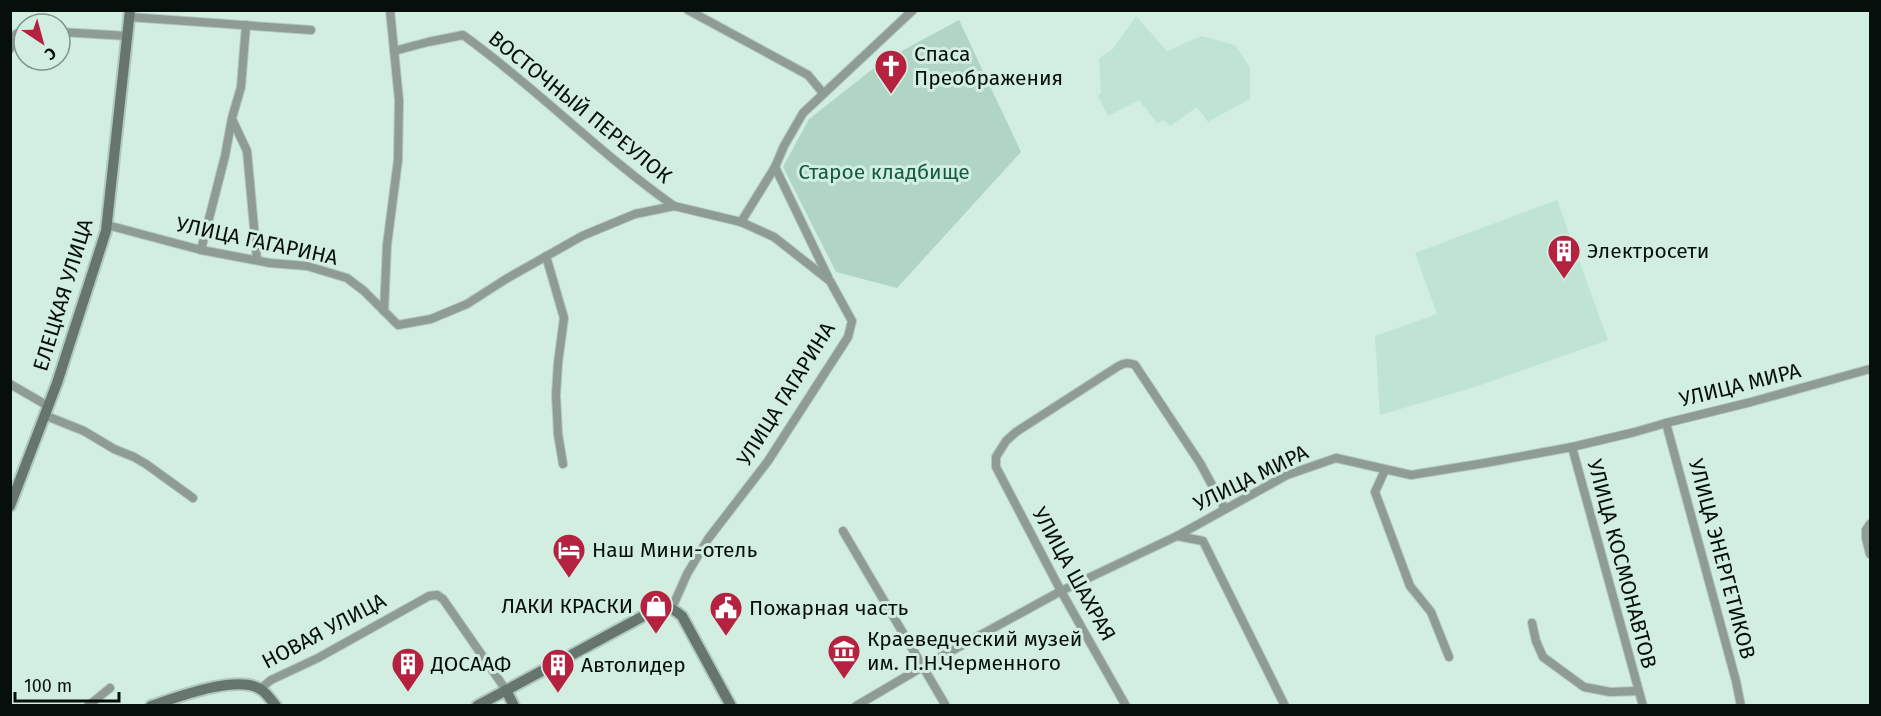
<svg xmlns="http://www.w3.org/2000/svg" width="1881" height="716" viewBox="0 0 1881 716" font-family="'Fira Sans',sans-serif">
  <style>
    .built { fill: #c0e4d3 }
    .green { fill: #b1d5c5 }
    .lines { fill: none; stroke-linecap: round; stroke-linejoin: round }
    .street-casing { stroke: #b1cabf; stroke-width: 10 }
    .secondary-casing { stroke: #b1cabf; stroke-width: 14 }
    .street { stroke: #8f9b95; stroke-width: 8 }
    .secondary { stroke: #66766f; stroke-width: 10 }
    .labels { text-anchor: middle; stroke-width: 6; stroke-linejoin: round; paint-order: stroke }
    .poi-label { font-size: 21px; fill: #060f0b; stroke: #d2eee1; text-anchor: start }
    .street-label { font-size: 21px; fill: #060f0b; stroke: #d2eee1 }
    .park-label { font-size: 21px; fill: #145b43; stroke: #d2eee1 }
  </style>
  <rect width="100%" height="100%" fill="#d2eee1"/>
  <g class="built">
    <polygon points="1136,16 1167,51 1201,36 1235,45 1250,68 1250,99 1208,122 1197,107 1170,126 1164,120 1157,123 1139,100 1108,116 1098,96 1101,92 1099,58 1113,49"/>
    <polygon points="1557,200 1608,340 1475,387 1380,415 1375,336 1437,314 1415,253"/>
  </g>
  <polygon class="green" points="959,20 1021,152 897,288 836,272 783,167 809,119 883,61"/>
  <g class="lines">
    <g class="street-casing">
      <g id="street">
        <polyline points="688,10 808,75 823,93"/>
        <polyline points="129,17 311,30"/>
        <polyline points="60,32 128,36"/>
        <polyline points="10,49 16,34 24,30"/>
        <path d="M394 51 428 42 463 35C537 88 600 154 674 206"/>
        <polyline points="232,119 247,151 257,260"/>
        <polyline points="775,167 828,277"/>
        <polyline points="741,222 775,167 784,146 803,113 913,10"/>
        <polyline points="107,225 201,250 270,263 307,266 347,278 364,291 398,325 431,319 467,304 506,279 582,236 635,214 674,206 741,222 774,237 830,281 852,321 848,337 768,461 708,539 687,574 672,608"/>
        <polyline points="201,250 225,156 232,118 241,87 246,25"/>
        <polyline points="546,256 564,318 558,363 556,395 558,434 563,464"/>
        <polyline points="384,311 387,245 398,160 399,100 390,10"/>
        <polyline points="10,384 48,406"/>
        <polyline points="44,415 84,431 114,449 134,457 146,464 193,498"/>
        <polyline points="1666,423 1736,681 1741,706"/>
        <polyline points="1572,447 1643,706"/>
        <polyline points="1385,470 1375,492 1410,586 1431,612 1449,657"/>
        <polyline points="1870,524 1866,530 1866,538 1870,554"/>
        <polyline points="843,531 946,706"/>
        <polyline points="1177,536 1203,541 1285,706"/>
        <polyline points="1532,623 1536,641 1543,657 1584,687 1610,692 1638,691"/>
        <polyline points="260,689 271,680 318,658 429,596 437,595 443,599 506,690"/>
        <polyline points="88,706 110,688"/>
        <polyline points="856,706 924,666 1061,591 1177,536 1287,475 1336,458 1411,475 1485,463 1572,447 1635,432 1666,423 1751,402 1870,369"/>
        <path d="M1126 706 1061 591 996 467V457L1006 441 1016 432 1117 367C1124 363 1127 362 1135 365L1200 463 1225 509"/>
      </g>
    </g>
    <g class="secondary-casing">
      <g id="secondary">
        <polyline points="10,506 57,383 106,231 130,10"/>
        <polyline points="506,690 514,706"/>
        <path d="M151 706C175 698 237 674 260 689 266 692 271 700 276 706"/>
        <path d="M477 706 649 613C665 606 668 604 682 616L731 706"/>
      </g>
    </g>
    <use href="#street" class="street"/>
    <use href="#secondary" class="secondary"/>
  </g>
  <defs>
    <g id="church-pin" transform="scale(1.725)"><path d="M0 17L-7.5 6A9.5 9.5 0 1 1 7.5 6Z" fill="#b42240" stroke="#d2eee1"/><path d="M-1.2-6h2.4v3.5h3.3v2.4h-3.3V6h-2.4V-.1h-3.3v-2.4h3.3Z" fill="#fff"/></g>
    <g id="building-pin" transform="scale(1.725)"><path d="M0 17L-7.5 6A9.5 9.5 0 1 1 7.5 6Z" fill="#b42240" stroke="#d2eee1"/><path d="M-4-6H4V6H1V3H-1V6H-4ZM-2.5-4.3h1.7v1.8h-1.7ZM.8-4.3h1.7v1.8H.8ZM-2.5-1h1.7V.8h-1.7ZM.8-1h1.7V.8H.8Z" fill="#fff"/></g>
    <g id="hotel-pin" transform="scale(1.725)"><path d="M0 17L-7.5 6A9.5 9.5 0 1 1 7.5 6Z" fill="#b42240" stroke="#d2eee1"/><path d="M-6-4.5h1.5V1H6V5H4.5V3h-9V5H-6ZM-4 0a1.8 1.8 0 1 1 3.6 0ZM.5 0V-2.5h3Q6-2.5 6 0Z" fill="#fff"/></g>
    <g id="shop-pin" transform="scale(1.725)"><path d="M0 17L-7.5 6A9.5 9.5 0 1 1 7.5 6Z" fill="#b42240" stroke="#d2eee1"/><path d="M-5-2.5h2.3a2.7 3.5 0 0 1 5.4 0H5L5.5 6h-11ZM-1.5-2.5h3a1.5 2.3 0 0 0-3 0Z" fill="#fff"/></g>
    <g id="civic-pin" transform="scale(1.725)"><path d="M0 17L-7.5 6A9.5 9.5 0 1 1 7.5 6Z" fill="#b42240" stroke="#d2eee1"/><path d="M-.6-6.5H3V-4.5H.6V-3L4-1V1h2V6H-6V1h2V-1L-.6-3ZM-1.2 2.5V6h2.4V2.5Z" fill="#fff"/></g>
    <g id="museum-pin" transform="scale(1.725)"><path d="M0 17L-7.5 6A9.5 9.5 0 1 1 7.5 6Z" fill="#b42240" stroke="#d2eee1"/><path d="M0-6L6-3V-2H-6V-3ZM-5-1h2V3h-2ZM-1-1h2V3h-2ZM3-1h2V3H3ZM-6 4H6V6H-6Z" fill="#fff"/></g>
  </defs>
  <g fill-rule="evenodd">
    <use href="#church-pin" x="891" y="66"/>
    <use href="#building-pin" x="1564" y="251"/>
    <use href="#hotel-pin" x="569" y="550"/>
    <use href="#shop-pin" x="656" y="606"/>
    <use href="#civic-pin" x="726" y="608"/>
    <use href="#museum-pin" x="844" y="651"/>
    <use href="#building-pin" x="408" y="664"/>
    <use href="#building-pin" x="558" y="665"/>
  </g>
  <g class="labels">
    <g class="poi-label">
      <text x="914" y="61">Спаса<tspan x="914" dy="24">Преображения</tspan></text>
      <text x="1587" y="258">Электросети</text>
      <text x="592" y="557">Наш Мини-отель</text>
      <text x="633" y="613" text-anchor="end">ЛАКИ КРАСКИ</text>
      <text x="749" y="615">Пожарная часть</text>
      <text x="867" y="646">Краеведческий музей<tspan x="867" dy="24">им. П.Н.Черменного</tspan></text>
      <text x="431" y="671">ДОСААФ</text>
      <text x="581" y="672">Автолидер</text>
    </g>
    <g class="street-label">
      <text transform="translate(580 107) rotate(39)" y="7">ВОСТОЧНЫЙ ПЕРЕУЛОК</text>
      <text transform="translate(257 241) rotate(12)" y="7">УЛИЦА ГАГАРИНА</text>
      <text transform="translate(63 295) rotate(-73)" y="7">ЕЛЕЦКАЯ УЛИЦА</text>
      <text transform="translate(1740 385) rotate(-14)" y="7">УЛИЦА МИРА</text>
      <text transform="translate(786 394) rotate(-58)" y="7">УЛИЦА ГАГАРИНА</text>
      <text transform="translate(1251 478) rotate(-26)" y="7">УЛИЦА МИРА</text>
      <text transform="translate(1722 559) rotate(75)" y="7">УЛИЦА ЭНЕРГЕТИКОВ</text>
      <text transform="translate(1622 564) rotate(75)" y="7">УЛИЦА КОСМОНАВТОВ</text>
      <text transform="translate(1074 574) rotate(61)" y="7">УЛИЦА ШАХРАЯ</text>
      <text transform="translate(324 631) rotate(-28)" y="7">НОВАЯ УЛИЦА</text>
    </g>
    <g class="park-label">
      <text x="884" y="179">Старое кладбище</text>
    </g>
  </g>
  <rect width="1881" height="716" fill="none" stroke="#060f0b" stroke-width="24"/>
  <g transform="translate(42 42) rotate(144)"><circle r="28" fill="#d2eee1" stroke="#80958b" stroke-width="1.5"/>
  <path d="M0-4.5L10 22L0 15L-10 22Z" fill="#b42240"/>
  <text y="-9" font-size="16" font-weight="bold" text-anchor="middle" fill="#060f0b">С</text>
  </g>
  <path d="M15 692v9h104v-9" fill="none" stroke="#060f0b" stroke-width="3"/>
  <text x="24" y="692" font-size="18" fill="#060f0b" stroke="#d2eee1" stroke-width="4.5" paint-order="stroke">100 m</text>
</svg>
